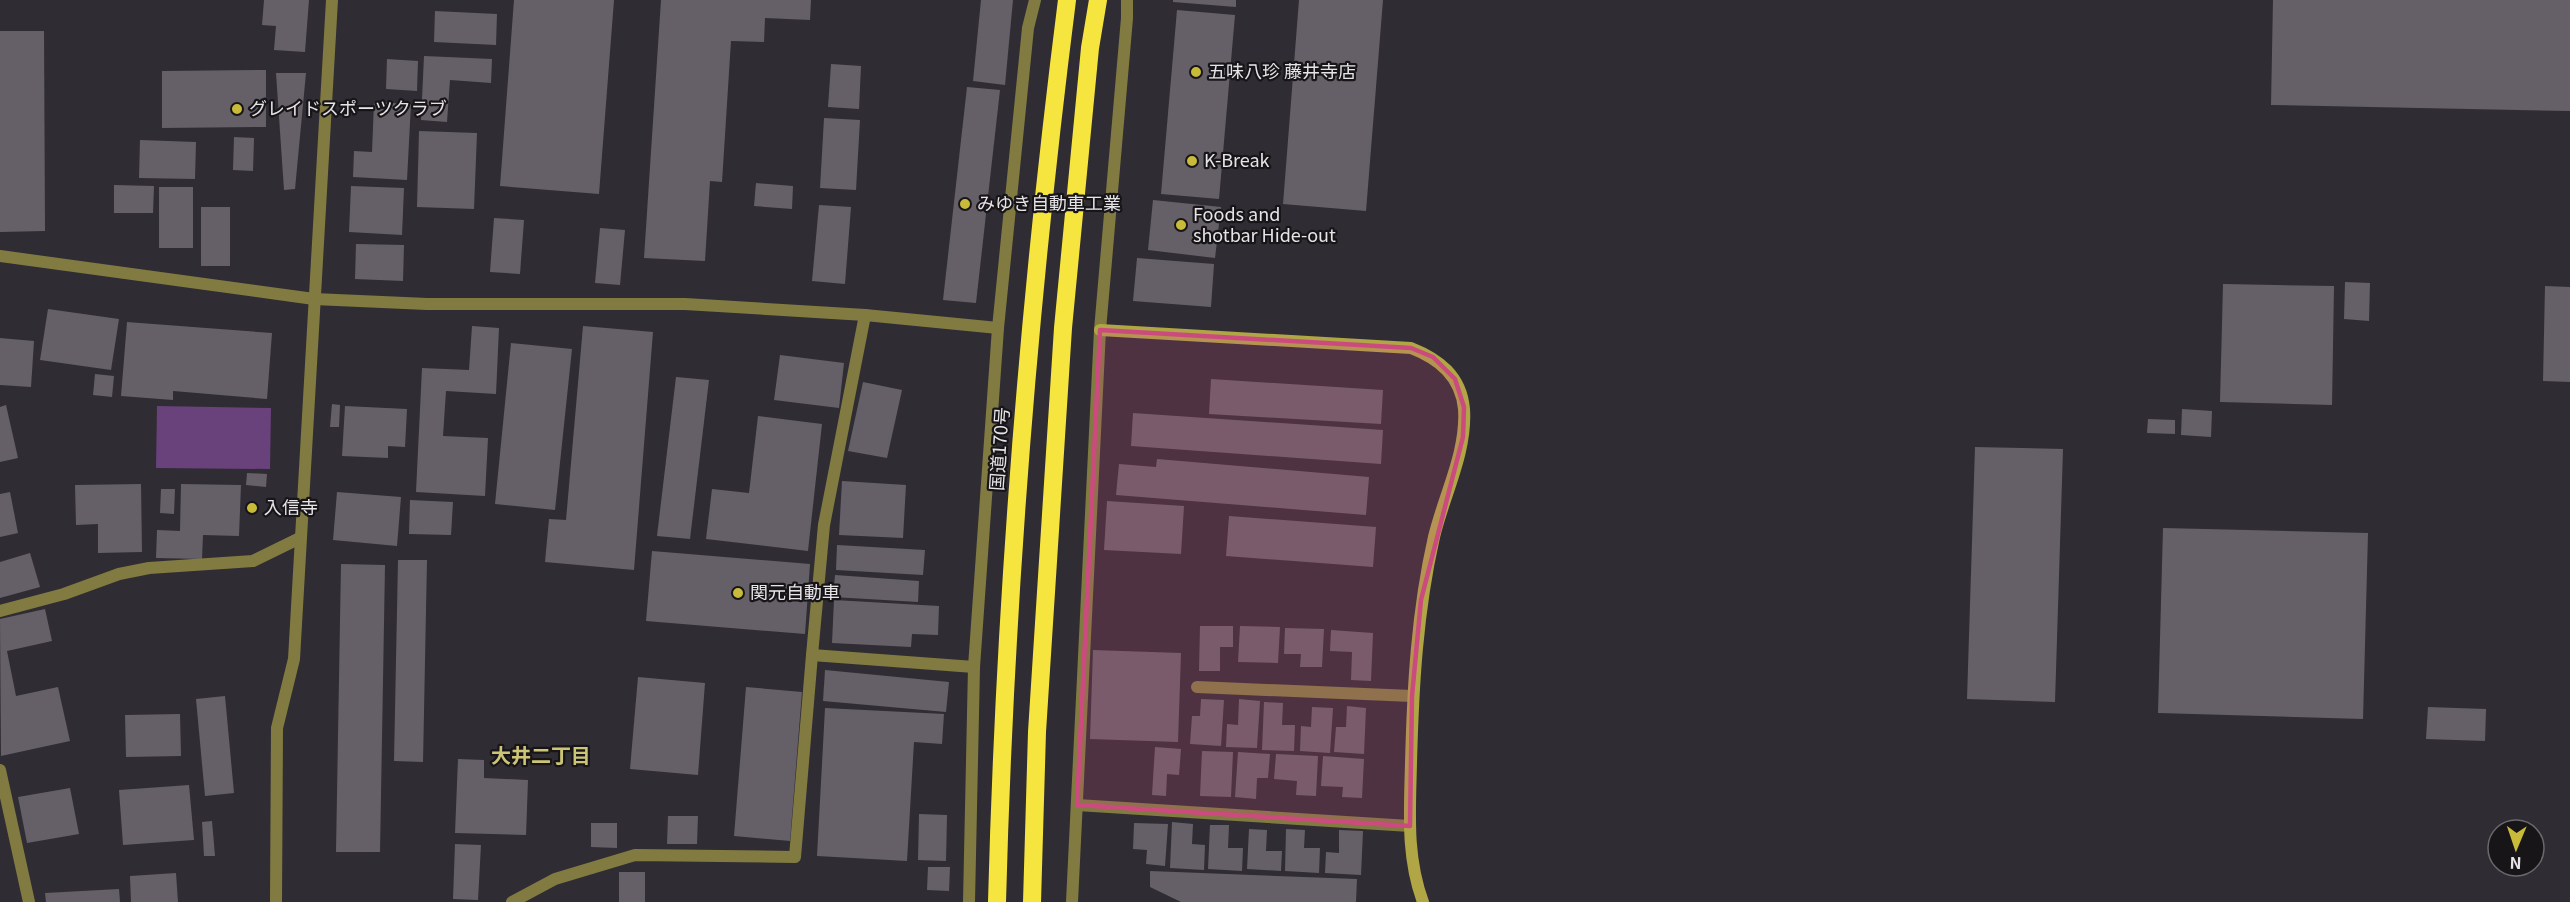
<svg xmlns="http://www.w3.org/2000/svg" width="2570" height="902" viewBox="0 0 2570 902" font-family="Georgia,'Noto Sans JP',serif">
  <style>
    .green { fill: #69417b }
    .building { fill: #656067 }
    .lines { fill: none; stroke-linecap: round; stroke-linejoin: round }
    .street { stroke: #817b42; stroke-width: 12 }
    .secondary { stroke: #b1a645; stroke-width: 12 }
    .highway { stroke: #f7e53f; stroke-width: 18 }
    .marked { fill: #cb4b7e; fill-opacity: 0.2; stroke: #cb4b7e; stroke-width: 4.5; stroke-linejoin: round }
    .poi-dot { fill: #c9bb3a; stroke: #171518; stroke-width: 2 }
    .labels { text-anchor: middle; stroke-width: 4.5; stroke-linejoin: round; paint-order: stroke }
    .poi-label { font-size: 18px; fill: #e7e4e8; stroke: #171518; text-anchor: start }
    .street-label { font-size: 18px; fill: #e7e4e8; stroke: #171518 }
    .neighbourhood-label { font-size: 20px; font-weight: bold; fill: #ccc476; stroke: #171518 }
  </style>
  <rect width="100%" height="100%" fill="#302c33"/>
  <polygon class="green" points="157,406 271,408 270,469 156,468"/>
  <g class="building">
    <polygon points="264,0 309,0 305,52 274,50 276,26 262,25"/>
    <polygon points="514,0 614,0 599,194 500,186"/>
    <polygon points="661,0 811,0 810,20 765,18 764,42 731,41 722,182 710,181 705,261 644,258"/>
    <polygon points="981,0 1013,0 1005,85 973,81"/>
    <polygon points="1173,0 1236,0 1236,7 1173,2"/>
    <polygon points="1299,0 1383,0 1366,211 1283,204"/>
    <polygon points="2273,0 2570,0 2570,111 2271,105"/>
    <polygon points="1177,10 1235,15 1219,199 1161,194"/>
    <polygon points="435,11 497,14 496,45 434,42"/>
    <polygon points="0,31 44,31 45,231 0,232"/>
    <polygon points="424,56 492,59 491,83 450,80 447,122 421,120"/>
    <polygon points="387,59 418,61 417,91 386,89"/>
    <polygon points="831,64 861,66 859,109 828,107"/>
    <polygon points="266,70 266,127 162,128 162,71"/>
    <polygon points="276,73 306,73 295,189 284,190"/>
    <polygon points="967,87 1000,90 976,303 943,300"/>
    <polygon points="374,102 411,104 407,180 353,177 354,151 372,152"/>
    <polygon points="824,118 860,120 856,190 820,188"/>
    <polygon points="419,131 477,133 474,209 417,207"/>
    <polygon points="234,137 254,138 253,171 233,170"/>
    <polygon points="140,140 196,142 195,179 139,178"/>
    <polygon points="756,183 793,186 792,209 754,206"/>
    <polygon points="114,185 154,186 153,213 114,213"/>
    <polygon points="351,186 404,188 402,235 349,232"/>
    <rect x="159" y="187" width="34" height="61"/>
    <polygon points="1153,200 1221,207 1215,258 1148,250"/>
    <polygon points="819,205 851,207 845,284 812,281"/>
    <rect x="201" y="207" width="29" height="59"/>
    <polygon points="494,218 524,220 520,274 490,272"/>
    <polygon points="600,228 625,230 620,285 595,283"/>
    <polygon points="356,244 404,245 403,281 355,279"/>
    <polygon points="1137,258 1214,264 1211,307 1133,301"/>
    <polygon points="2345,282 2370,283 2369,321 2344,319"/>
    <polygon points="2223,284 2334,286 2332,405 2220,402"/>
    <polygon points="2545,286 2570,287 2570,382 2543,381"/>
    <polygon points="48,309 119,319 111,370 40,360"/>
    <polygon points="127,322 272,333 267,399 173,391 173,400 121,396"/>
    <polygon points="472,326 499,328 496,394 446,391 443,436 488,438 485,496 416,492 422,368 469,370"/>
    <polygon points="583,326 653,332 634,570 545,562 549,519 566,520"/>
    <polygon points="0,338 34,341 31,387 0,385"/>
    <polygon points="511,343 572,349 555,510 495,504"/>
    <polygon points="780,355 844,363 839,408 774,400"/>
    <polygon points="95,374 114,376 112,397 93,395"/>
    <polygon points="676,377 709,380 690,539 657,536"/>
    <polygon points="1211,379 1383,390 1381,424 1209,414"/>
    <polygon points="863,382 902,390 887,458 848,451"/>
    <polygon points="332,404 340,405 339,427 330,427"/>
    <polygon points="6,405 18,458 0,462 0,407"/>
    <polygon points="345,406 407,409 405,447 388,446 388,458 342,456"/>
    <polygon points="2182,409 2212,411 2211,437 2181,435"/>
    <polygon points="1133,413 1383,430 1381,464 1131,446"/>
    <polygon points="758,416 822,424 808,551 706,539 712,489 749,493"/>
    <polygon points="2148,419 2175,420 2175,434 2147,433"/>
    <polygon points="1975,447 2063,449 2055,702 1967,699"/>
    <polygon points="1157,459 1369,477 1366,515 1116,495 1119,464 1156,467"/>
    <polygon points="247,473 267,474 266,487 246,485"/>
    <polygon points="842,481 906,485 903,538 839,535"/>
    <polygon points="141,484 142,552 98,553 98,524 76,525 75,485"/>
    <polygon points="181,484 241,485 239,536 203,535 202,559 156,558 157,530 180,531"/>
    <polygon points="161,489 175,489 174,514 160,513"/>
    <polygon points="10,492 18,533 0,537 0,494"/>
    <polygon points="337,492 401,497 397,546 333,540"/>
    <polygon points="410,500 453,502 451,535 409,534"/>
    <polygon points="1107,501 1184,506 1181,554 1104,550"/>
    <polygon points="1229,516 1376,527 1373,567 1226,556"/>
    <polygon points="2163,528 2368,533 2363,719 2158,713"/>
    <polygon points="837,545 925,550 923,575 836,570"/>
    <polygon points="652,551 810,564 805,634 646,621"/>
    <polygon points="30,553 40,587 0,598 0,562"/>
    <polygon points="398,560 427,560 423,762 394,761"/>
    <polygon points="341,564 385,565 380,852 336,852"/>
    <polygon points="835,575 919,581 918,602 833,597"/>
    <polygon points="834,600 939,606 938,635 912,634 911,647 832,643"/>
    <polygon points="45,609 52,641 7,651 16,696 58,687 70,741 1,756 0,619"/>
    <polygon points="1200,626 1233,626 1233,647 1220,647 1220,671 1199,671"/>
    <polygon points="1240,626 1280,627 1278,663 1238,662"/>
    <polygon points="1285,628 1324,629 1322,667 1300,667 1301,654 1284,654"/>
    <polygon points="1331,630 1373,633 1371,681 1351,680 1352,652 1330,651"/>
    <polygon points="1093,650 1181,653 1178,742 1090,739"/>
    <polygon points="825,670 949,682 946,712 823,701"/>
    <polygon points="638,677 705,683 698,775 630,769"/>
    <polygon points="746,687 802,692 790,841 734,836"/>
    <polygon points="225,696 234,793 205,796 196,699"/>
    <polygon points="1201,699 1224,700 1221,746 1190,744 1192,716 1200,716"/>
    <polygon points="1239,699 1260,701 1257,748 1226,747 1227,724 1238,725"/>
    <polygon points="1264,702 1283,703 1282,725 1295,725 1294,751 1262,750"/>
    <polygon points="1347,706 1366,708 1364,754 1334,752 1336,727 1346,727"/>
    <polygon points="1312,707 1333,708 1330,753 1300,751 1301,726 1311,727"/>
    <polygon points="2428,707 2486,709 2485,741 2426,739"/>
    <polygon points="825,708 944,714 942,744 914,742 907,861 817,856"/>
    <polygon points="180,714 181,756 126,757 125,715"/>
    <polygon points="1155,747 1181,749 1179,775 1167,774 1166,796 1152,795"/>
    <polygon points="1202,751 1233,752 1231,797 1200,796"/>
    <polygon points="1238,752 1270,754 1268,778 1257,778 1256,799 1235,797"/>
    <polygon points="1276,754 1318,756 1316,796 1296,795 1297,781 1274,779"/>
    <polygon points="1323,756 1364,759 1362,798 1342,797 1343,787 1321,786"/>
    <polygon points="458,759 484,760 484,778 528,780 526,835 455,833"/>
    <polygon points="189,785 194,840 123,845 119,790"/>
    <polygon points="70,788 79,834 27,843 18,797"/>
    <polygon points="919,814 947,815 946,861 918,860"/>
    <polygon points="668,816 698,816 697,844 667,844"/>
    <polygon points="212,821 215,856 204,856 202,822"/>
    <polygon points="1172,822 1193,824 1192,844 1205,845 1204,870 1170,868"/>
    <polygon points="591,823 617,823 617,848 591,847"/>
    <polygon points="1134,823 1168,824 1165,866 1146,864 1147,850 1133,849"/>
    <polygon points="1210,825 1229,825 1228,848 1243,848 1242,871 1208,869"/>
    <polygon points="1249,829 1267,830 1266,851 1282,851 1281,871 1247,869"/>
    <polygon points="1286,829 1305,830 1304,848 1320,848 1319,873 1285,871"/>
    <polygon points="1339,830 1363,831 1361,875 1325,873 1326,852 1339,853"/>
    <polygon points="455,844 481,845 478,900 453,899"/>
    <polygon points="928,867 950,867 949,891 927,890"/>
    <polygon points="1150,871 1357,879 1356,902 1181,902 1150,887"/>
    <rect x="619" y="872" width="26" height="30"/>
    <polygon points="176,873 178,902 131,902 130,876"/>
    <polygon points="119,889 120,902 46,902 45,893"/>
  </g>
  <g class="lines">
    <g class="street">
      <polyline points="0,256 314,299 427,304 685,304 865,315 998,328"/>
      <polyline points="0,611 64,594 119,574 149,568 253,561 300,538"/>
      <polyline points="812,655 824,525 865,315"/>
      <polyline points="1197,687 1412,696"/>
      <polyline points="0,770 29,902"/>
      <polyline points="1077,805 1410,826"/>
      <polyline points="276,902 277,728 294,659 332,0"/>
      <polyline points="512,902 555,879 635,855 795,857 812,655 974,667"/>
      <polyline points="969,902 974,667 998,328 1028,28 1035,0"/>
      <polyline points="1072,902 1100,330 1127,18 1127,0"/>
    </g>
    <path class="secondary" d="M1100 330 1411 348C1439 359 1461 376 1464 409 1467 452 1444 495 1434 537 1417 612 1413 686 1411 763 1410 811 1406 856 1423 902"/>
    <g class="highway">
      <path d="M997 902C1005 600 1029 299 1067 0"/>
      <polyline points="1032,902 1037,732 1063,328 1090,48 1098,0"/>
    </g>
  </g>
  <path class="marked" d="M1100 330 1411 348 1433 357 1455 379 1464 407 1463 437 1421 600 1412 696 1410 826 1077 805Z"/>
  <g class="poi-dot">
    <circle cx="1196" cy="72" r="6"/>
    <circle cx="237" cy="109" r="6"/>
    <circle cx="1192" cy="161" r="6"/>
    <circle cx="965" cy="204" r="6"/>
    <circle cx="1181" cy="225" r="6"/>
    <circle cx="252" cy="508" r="6"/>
    <circle cx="738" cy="593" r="6"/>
  </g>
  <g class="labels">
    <g class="poi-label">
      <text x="1208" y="78">五味八珍 藤井寺店</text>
      <text x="249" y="115">グレイドスポーツクラブ</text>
      <text x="1204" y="167">K-Break</text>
      <text x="977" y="210">みゆき自動車工業</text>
      <text x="1193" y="221">Foods and<tspan x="1193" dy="21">shotbar Hide-out</tspan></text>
      <text x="264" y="514">入信寺</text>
      <text x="750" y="599">関元自動車</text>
    </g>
    <g class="street-label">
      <text transform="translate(1000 449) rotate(-86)" y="6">国道170号</text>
    </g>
    <g class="neighbourhood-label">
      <text x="541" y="763">大井二丁目</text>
    </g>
  </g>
  <g transform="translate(2516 848) rotate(182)"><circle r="28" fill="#171518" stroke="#6a686b" stroke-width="1.5"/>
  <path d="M0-4.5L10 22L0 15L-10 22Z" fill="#c9bb3a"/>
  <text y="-9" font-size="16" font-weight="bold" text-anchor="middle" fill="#e7e4e8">N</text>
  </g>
</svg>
